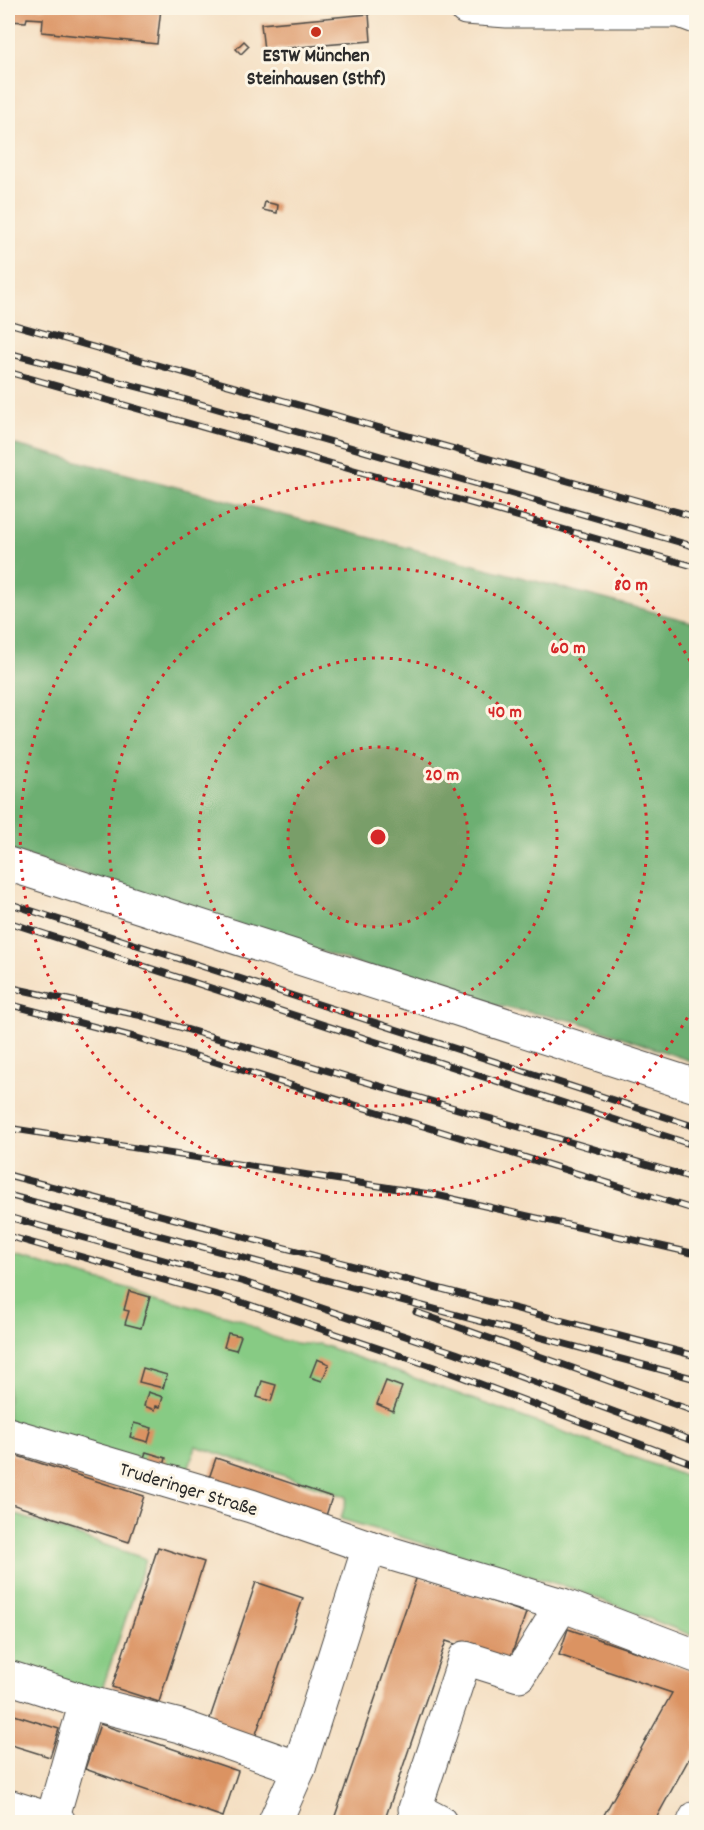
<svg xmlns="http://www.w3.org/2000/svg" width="704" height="1830" viewBox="0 0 704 1830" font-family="Dekko,sans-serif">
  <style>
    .green { fill: #87cb84; stroke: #597b58; stroke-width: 1.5 }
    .forest { fill: #6daf72; stroke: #4c6d4e; stroke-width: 1.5 }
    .building { fill: #db9362 }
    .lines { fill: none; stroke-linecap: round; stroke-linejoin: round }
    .minor-casing { stroke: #494642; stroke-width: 35 }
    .minor { stroke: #fff; stroke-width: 33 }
    .rail-casing { stroke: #2b2b2b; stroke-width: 7 }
    .rail { stroke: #fcf5e5; stroke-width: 4.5; stroke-dasharray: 14; stroke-linecap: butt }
    .ring { fill: none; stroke: #d62828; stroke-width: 3; stroke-dasharray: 3 6 }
    .poi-dot { fill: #c8321e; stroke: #fcf5e5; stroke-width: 2 }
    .labels { text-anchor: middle; stroke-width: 6; stroke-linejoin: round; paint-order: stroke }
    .poi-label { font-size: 20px; font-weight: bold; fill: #2b2b2b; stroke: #fcf5e5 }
    .street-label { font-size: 20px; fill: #2b2b2b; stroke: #fcf5e5 }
    .centre { fill: #d62828; stroke: #fcf5e5; stroke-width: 3 }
    .ring-label { font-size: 18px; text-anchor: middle; font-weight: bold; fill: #d62828; stroke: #fcf5e5; stroke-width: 6; stroke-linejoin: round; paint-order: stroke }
  </style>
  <rect width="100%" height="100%" fill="#fcf5e5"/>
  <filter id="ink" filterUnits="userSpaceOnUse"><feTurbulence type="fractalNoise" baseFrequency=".0167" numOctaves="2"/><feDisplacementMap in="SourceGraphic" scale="12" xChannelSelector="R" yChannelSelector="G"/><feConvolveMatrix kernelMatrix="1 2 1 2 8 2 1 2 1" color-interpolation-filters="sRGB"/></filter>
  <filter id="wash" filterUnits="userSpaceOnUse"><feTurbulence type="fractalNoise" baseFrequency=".008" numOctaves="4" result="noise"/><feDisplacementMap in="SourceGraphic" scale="24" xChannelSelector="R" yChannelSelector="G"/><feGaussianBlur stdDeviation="1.35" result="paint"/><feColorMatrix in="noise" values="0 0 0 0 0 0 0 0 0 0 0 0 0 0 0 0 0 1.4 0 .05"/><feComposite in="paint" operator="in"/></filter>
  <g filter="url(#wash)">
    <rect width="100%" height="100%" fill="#f4dec1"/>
    <g class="green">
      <path d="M8 1255 242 1320C267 1337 290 1346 320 1344L696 1480V1637L571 1588 341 1519 347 1497 196 1446 185 1478 8 1423Z"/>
      <polygon points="8,1512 146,1559 100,1695 8,1664"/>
    </g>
    <polygon class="forest" points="8,443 696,623 696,1063 579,1022 472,1001 8,850"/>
    <g id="blocks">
      <g class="building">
        <polygon points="8,8 161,8 157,44 42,32 43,19 27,18 26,22 8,21"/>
        <polygon points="369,14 371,41 264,50 261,24"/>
        <polygon points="244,41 249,46 241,54 236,49"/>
        <polygon points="265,202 278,205 277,213 263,210"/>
        <polygon points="129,1291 150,1297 141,1328 125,1324 129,1311 124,1310"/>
        <polygon points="228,1333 241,1336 236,1350 224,1347"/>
        <polygon points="317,1359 329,1364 322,1381 310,1377"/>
        <polygon points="143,1368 167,1375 163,1388 139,1382"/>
        <polygon points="262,1381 276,1385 271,1401 257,1397"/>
        <polygon points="386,1381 402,1387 393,1411 377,1404"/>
        <polygon points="148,1392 163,1397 160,1407 156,1406 155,1410 144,1406"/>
        <polygon points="134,1423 152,1428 148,1442 130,1437"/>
        <polygon points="146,1452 166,1458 163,1470 142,1463"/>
        <polygon points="8,1453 144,1496 129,1542 8,1503"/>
        <polygon points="216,1458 332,1497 324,1522 207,1484"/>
        <polygon points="158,1547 204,1562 159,1702 112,1687"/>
        <polygon points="417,1576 526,1613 509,1662 446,1641 384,1822 333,1822"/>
        <polygon points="256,1582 303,1598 254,1740 208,1724"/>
        <polygon points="568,1629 696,1672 696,1746 654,1822 600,1822 672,1693 559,1655"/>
        <polygon points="8,1713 59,1729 50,1757 8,1744"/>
        <polygon points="100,1724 238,1771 223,1817 85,1769"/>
      </g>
    </g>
  </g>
  <g filter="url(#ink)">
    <use href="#blocks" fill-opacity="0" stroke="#494642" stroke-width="1.5"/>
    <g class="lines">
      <g class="minor-casing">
        <g id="minor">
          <polyline points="466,8 507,11 680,11 696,17"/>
          <polyline points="8,864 696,1086"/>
          <polyline points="8,1434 251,1506 369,1547 562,1605 696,1656"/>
          <polyline points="8,1677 86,1702 180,1726 299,1768"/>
          <polyline points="8,1806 59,1822"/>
          <polyline points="52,1820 86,1702"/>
          <polyline points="275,1822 299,1768 369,1547"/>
          <polyline points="440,1822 415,1809 465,1658 519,1675 562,1605"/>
          <polyline points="694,1822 696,1818"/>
        </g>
      </g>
      <use href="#minor" class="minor"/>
      <g class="rail-casing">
        <g id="rail">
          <polyline points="8,323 696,517"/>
          <polyline points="8,353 173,396 696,547"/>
          <polyline points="8,372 696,567"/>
          <polyline points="8,903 696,1127"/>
          <polyline points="8,922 696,1146"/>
          <polyline points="8,987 138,1015 696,1179"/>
          <polyline points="8,1004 134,1037 696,1210"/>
          <polyline points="8,1128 436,1195 696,1254"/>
          <polyline points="8,1175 696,1356"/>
          <polyline points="8,1195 696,1379"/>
          <polyline points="8,1217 244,1282 456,1353 696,1442"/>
          <polyline points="8,1236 238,1301 446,1371 696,1465"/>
          <polyline points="416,1312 696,1412"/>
        </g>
      </g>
      <use href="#rail" class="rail"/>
    </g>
  </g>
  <circle cx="378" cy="837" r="90" fill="#d62828" fill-opacity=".12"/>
  <g class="ring">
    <circle cx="378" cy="837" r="90"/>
    <circle cx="378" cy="837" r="179"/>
    <circle cx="378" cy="837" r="269"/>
    <path d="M696 1002A358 358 0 1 1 696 672"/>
  </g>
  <circle class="poi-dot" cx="316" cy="32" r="6"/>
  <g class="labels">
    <g class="poi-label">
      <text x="316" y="61">ESTW München<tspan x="316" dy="23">Steinhausen (Sthf)</tspan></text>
    </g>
    <g class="street-label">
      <text transform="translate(189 1488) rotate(17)" y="7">Truderinger Straße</text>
    </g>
  </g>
  <circle cx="378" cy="837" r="9" class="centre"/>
  <g class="ring-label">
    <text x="631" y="590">80 m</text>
    <text x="568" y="653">60 m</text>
    <text x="505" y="717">40 m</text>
    <text x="442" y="780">20 m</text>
  </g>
  <rect width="704" height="1830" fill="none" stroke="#fcf5e5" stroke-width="30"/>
</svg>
